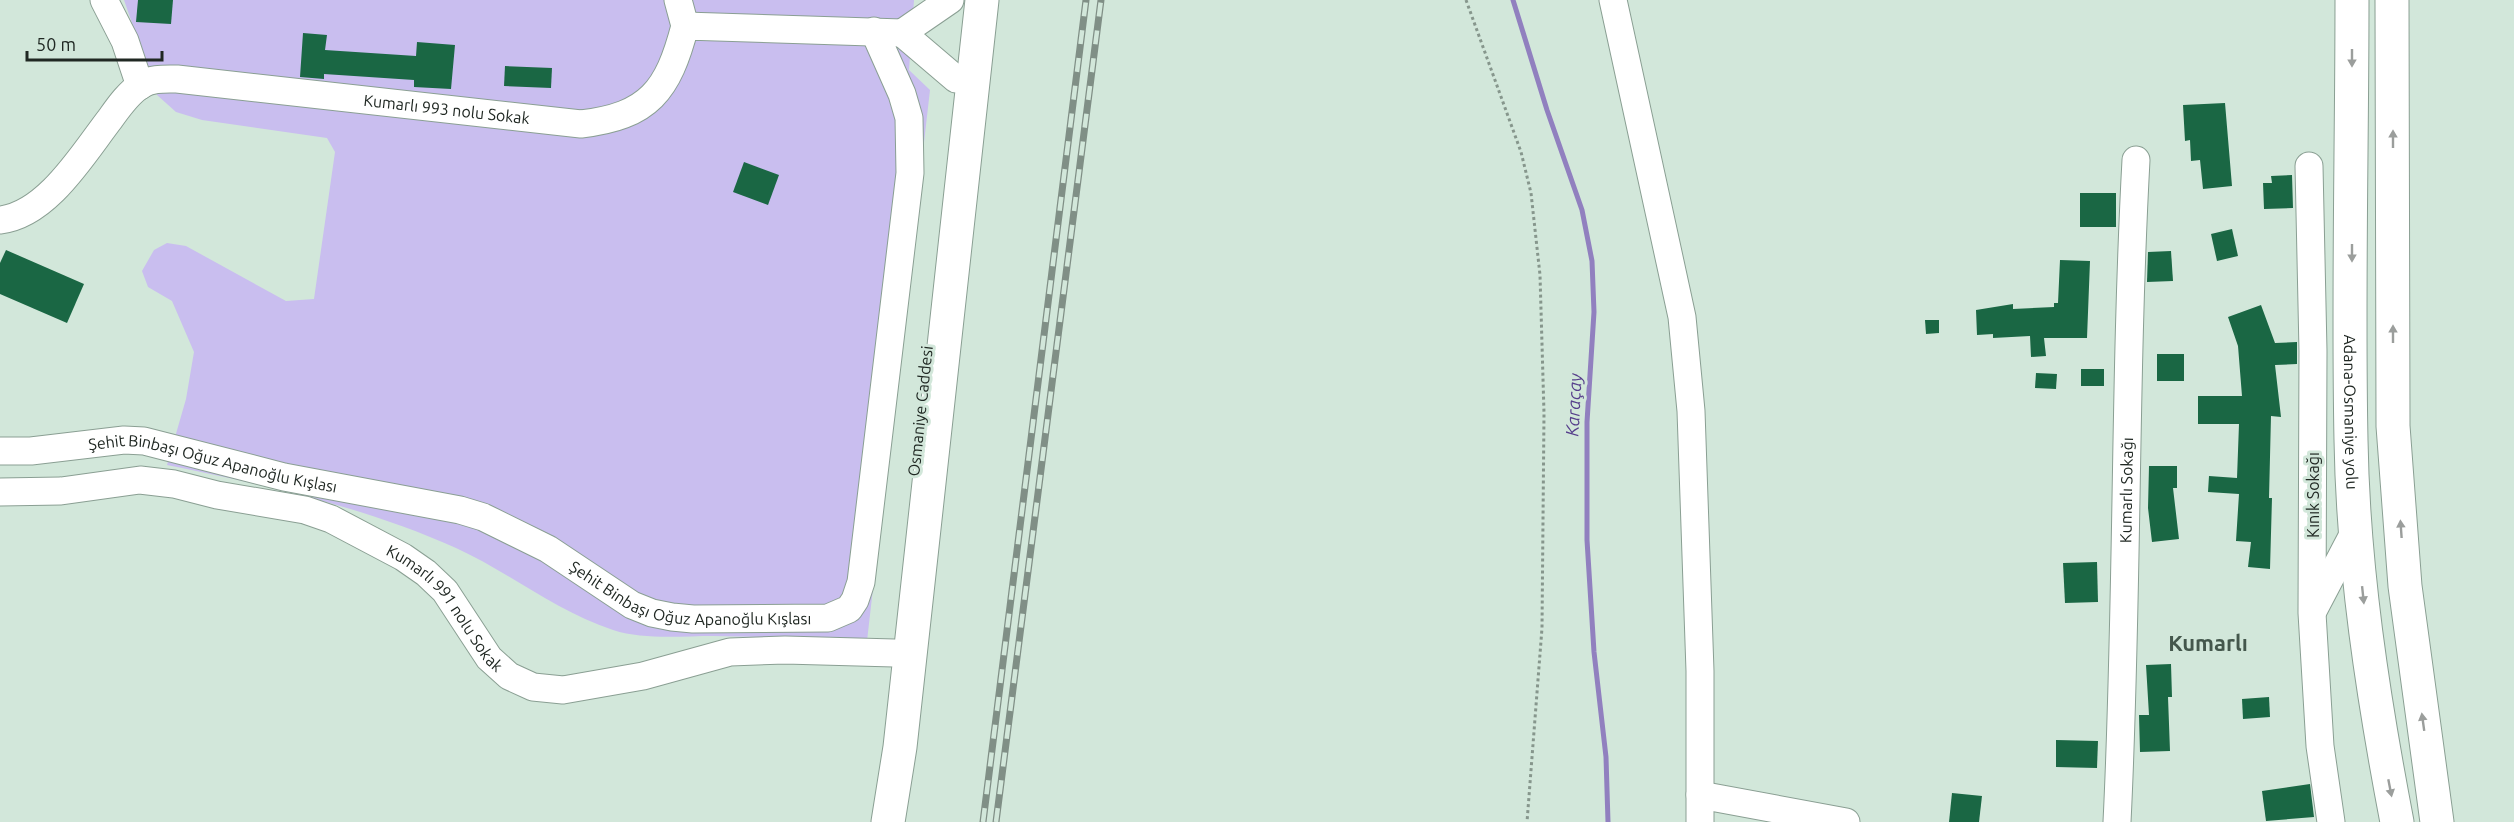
<svg xmlns="http://www.w3.org/2000/svg" width="2514" height="822" viewBox="0 0 2514 822" font-family="Ubuntu,sans-serif">
  <style>
    .green { fill: #c9beef }
    .lines { fill: none; stroke-linecap: round; stroke-linejoin: round }
    .stream { stroke: #9180bf; stroke-width: 5 }
    .building { fill: #1a6744 }
    .minor-casing { stroke: #8a9f93; stroke-width: 29 }
    .highway-casing { stroke: #8a9f93; stroke-width: 35 }
    .path { stroke: #86968c; stroke-width: 3; stroke-dasharray: 3 3; stroke-linecap: butt }
    .minor { stroke: #fff; stroke-width: 27 }
    .highway { stroke: #fff; stroke-width: 33 }
    .rail-casing { stroke: #808f86; stroke-width: 7 }
    .rail { stroke: #d2e7da; stroke-width: 4.5; stroke-dasharray: 14; stroke-linecap: butt }
    .oneway { fill: #9b9e9c }
    .labels { text-anchor: middle; stroke-width: 6; stroke-linejoin: round; paint-order: stroke }
    .street-label { font-size: 16px; fill: #202823; stroke: #d2e7da }
    .water-label { font-size: 18px; font-style: italic; fill: #563e8b; stroke: #d2e7da }
    .district-label { font-size: 22px; font-weight: bold; fill: #44574c; stroke: #d2e7da }
  </style>
  <rect width="100%" height="100%" fill="#d2e7da"/>
  <path class="green" d="M124 0H914L909 70 930 90 867 641C816 638 764 637 713 636 681 636 644 640 613 630 555 611 509 572 456 548 365 507 265 485 167 465L186 399 194 352 172 301 148 287 142 271 154 250 167 243 186 246 286 301 314 299 335 152 327 138 202 120 176 112 157 95Z"/>
  <g class="lines">
    <polyline class="stream" points="1513,0 1547,110 1582,210 1592,261 1594,312 1587,422 1587,540 1594,652 1606,757 1608,822"/>
  </g>
  <g class="building">
    <polygon points="138,0 173,0 171,24 136,22"/>
    <polygon points="303,33 327,35 325,50 416,56 417,42 455,45 451,89 414,87 414,80 324,74 324,79 300,77"/>
    <polygon points="505,66 552,68 551,88 504,86"/>
    <polygon points="2225,103 2232,186 2203,189 2200,160 2191,161 2190,140 2185,141 2183,105"/>
    <polygon points="744,162 779,175 768,205 733,192"/>
    <polygon points="2292,175 2293,208 2264,209 2263,183 2272,183 2271,176"/>
    <rect x="2080" y="193" width="36" height="34"/>
    <polygon points="2232,229 2238,256 2217,261 2211,234"/>
    <polygon points="6,250 84,284 67,323 0,294 0,263"/>
    <polygon points="2171,251 2173,281 2147,282 2148,252"/>
    <polygon points="2060,260 2090,261 2087,338 2044,338 2046,356 2031,357 2030,336 1993,338 1993,334 1977,335 1976,310 2013,304 2013,309 2054,307 2054,303 2058,303"/>
    <polygon points="2261,305 2275,343 2297,342 2297,364 2275,365 2281,417 2271,416 2269,498 2272,498 2270,569 2248,567 2251,542 2236,541 2239,494 2208,492 2209,476 2237,478 2239,424 2198,424 2198,396 2242,396 2238,346 2228,317"/>
    <polygon points="1925,320 1939,320 1939,333 1926,334"/>
    <rect x="2157" y="354" width="27" height="27"/>
    <rect x="2081" y="369" width="23" height="17"/>
    <polygon points="2036,373 2057,374 2056,389 2035,388"/>
    <polygon points="2149,466 2177,466 2177,488 2173,488 2179,539 2152,542 2148,508"/>
    <polygon points="2097,562 2098,602 2065,603 2063,563"/>
    <polygon points="2171,664 2172,697 2168,697 2170,751 2140,752 2139,715 2149,715 2146,665"/>
    <polygon points="2269,697 2270,717 2243,719 2242,699"/>
    <polygon points="2056,740 2098,741 2097,768 2056,767"/>
    <polygon points="2310,784 2314,817 2266,821 2262,791"/>
    <polygon points="1952,793 1982,796 1979,822 1949,822"/>
  </g>
  <g class="lines">
    <g class="minor-casing">
      <g id="minor">
        <polyline points="104,0 125,41 140,86"/>
        <polyline points="678,0 685,26"/>
        <polyline points="950,0 902,33 956,79"/>
        <polyline points="1613,0 1682,317 1691,411 1700,671 1700,822"/>
        <polyline points="2309,166 2313,351 2312,613 2320,746 2331,822"/>
        <path id="s1" d="M0 220C47 215 83 154 110 119 118 108 128 93 141 85 152 78 164 79 177 79L581 124C649 116 668 91 685 26L902 33"/>
        <path id="s2" d="M0 451H31L124 440 144 441 284 477 460 510 483 517 548 549 632 605 652 613 672 617 693 619 828 618 849 609 855 600 861 582 910 173 909 118 902 94 874 31"/>
        <path id="s3" d="M0 492 61 491 140 480 174 484 217 495 305 510 331 519 403 557 426 573 445 591 489 658 509 676 533 687 563 690 643 676 730 652 785 650 894 653"/>
        <polyline points="2314,609 2356,529"/>
        <polyline points="1700,795 1846,822"/>
        <path id="s4" d="M2117 822C2128 601 2124 381 2136 160"/>
      </g>
    </g>
    <g class="highway-casing">
      <g id="highway">
        <path id="s5" d="M2352 0C2352 146 2348 293 2351 440 2353 567 2373 697 2397 822"/>
        <polyline points="2392,0 2393,426 2405,586 2437,822"/>
        <polyline points="888,822 900,747 982,0"/>
      </g>
    </g>
    <polyline class="path" points="1466,0 1521,152 1531,193 1540,275 1544,413 1542,628 1527,822"/>
    <use href="#minor" class="minor"/>
    <use href="#highway" class="highway"/>
    <g class="rail-casing">
      <g id="rail">
        <polyline points="983,822 1086,0"/>
        <polyline points="996,822 1101,0"/>
      </g>
    </g>
    <use href="#rail" class="rail"/>
  </g>
  <defs><path id="oneway-solid" d="M-6-.8H1V-3.2L6.5 0L1 3.2V.8H-6Z" transform="scale(1.5)"/></defs>
  <g class="oneway">
    <use href="#oneway-solid" transform="translate(2352 58) rotate(90)"/>
    <use href="#oneway-solid" transform="translate(2393 139) rotate(-90)"/>
    <use href="#oneway-solid" transform="translate(2352 253) rotate(90)"/>
    <use href="#oneway-solid" transform="translate(2393 334) rotate(-90)"/>
    <use href="#oneway-solid" transform="translate(2401 529) rotate(-94)"/>
    <use href="#oneway-solid" transform="translate(2363 595) rotate(84)"/>
    <use href="#oneway-solid" transform="translate(2423 722) rotate(-98)"/>
    <use href="#oneway-solid" transform="translate(2390 788) rotate(79)"/>
  </g>
  <g class="labels">
    <g class="street-label">
      <text dy="6" stroke="none"><textPath href="#s1" startOffset="508">Kumarlı 993 nolu Sokak</textPath></text>
      <text transform="translate(920 411) rotate(-84)" y="6">Osmaniye Caddesi</text>
      <text dy="6" stroke="none"><textPath href="#s5" startOffset="412">Adana-Osmaniye yolu</textPath></text>
      <text dy="6" stroke="none"><textPath href="#s2" startOffset="216">Şehit Binbaşı Oğuz Apanoğlu Kışlası</textPath></text>
      <text dy="6" stroke="none"><textPath href="#s4" startOffset="332">Kumarlı Sokağı</textPath></text>
      <text transform="translate(2313 495) rotate(-90)" y="6">Kınık Sokağı</text>
      <text dy="6" stroke="none"><textPath href="#s2" startOffset="720">Şehit Binbaşı Oğuz Apanoğlu Kışlası</textPath></text>
      <text dy="6" stroke="none"><textPath href="#s3" startOffset="484">Kumarlı 991 nolu Sokak</textPath></text>
    </g>
    <g class="water-label">
      <text transform="translate(1574 405) rotate(-87)" y="6">Karaçay</text>
    </g>
    <g class="district-label">
      <text x="2208" y="651">Kumarlı</text>
    </g>
  </g>
  <path d="M27 51v9h135v-9" fill="none" stroke="#202823" stroke-width="3"/>
  <text x="36" y="51" font-size="18" fill="#202823" stroke="#d2e7da" stroke-width="4.5" paint-order="stroke">50 m</text>
</svg>
